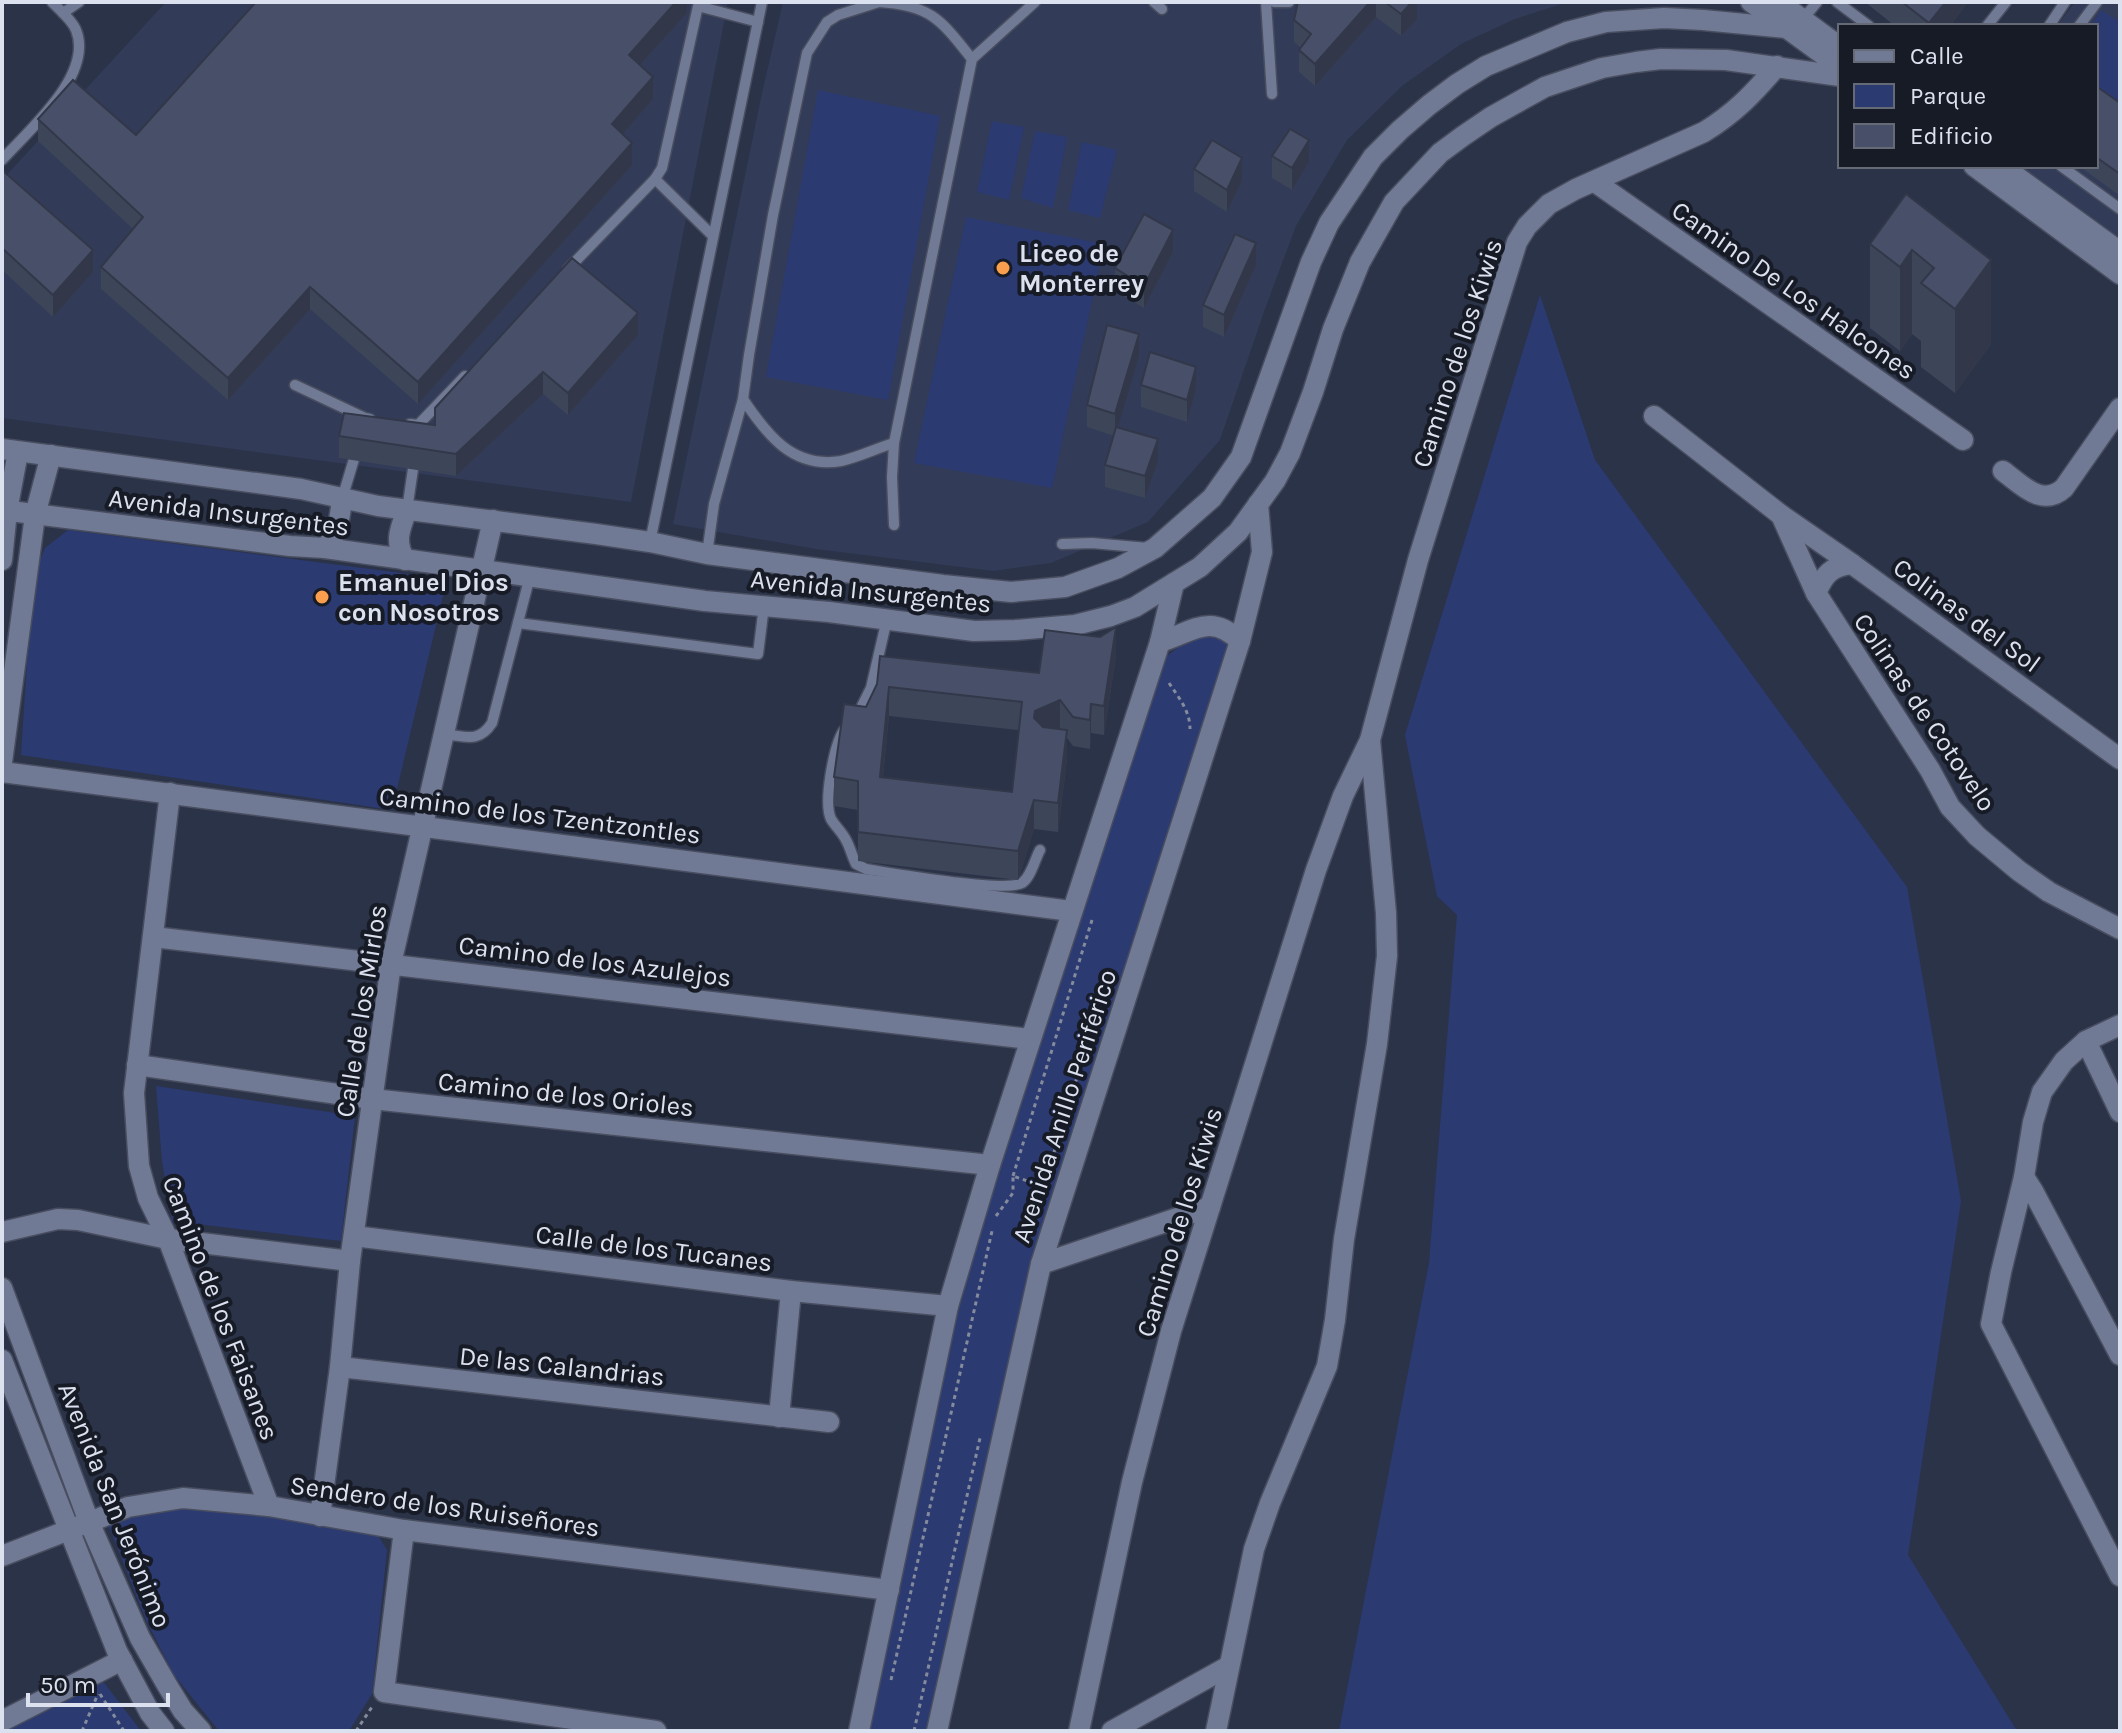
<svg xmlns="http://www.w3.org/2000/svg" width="2122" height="1733" viewBox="0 0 2122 1733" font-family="Karla,sans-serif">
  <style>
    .built { fill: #323b57 }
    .green { fill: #2c3a72 }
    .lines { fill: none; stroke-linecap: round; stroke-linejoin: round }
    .service-casing { stroke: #484e60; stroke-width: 13 }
    .minor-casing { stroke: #484e60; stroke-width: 23 }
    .tertiary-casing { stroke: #484e60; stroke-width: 23 }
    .secondary-casing { stroke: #484e60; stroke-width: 23 }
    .path { stroke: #848b9d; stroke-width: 3; stroke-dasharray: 4 4; stroke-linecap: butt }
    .service { stroke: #717a94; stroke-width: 10 }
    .minor { stroke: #717a94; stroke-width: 20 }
    .tertiary { stroke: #717a94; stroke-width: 20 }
    .secondary { stroke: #717a94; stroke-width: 20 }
    .wall { fill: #3d4559; fill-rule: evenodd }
    .shaded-wall { fill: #323849 }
    .building { fill: #475068; stroke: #323849; stroke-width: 2; fill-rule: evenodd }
    .poi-dot { fill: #fa9f4e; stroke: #171b25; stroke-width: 3 }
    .labels { text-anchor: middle; stroke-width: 8; stroke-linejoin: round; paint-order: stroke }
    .poi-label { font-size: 26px; font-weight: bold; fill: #dce1f0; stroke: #171b25; text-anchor: start }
    .street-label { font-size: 26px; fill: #dce1f0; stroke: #171b25 }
  </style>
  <rect width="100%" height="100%" fill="#2b3349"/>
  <g class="built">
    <polygon points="166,2 728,2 631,502 2,418 2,180"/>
    <polygon points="783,2 1568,2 1515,19 1461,44 1402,86 1347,140 1296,226 1265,309 1220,440 1148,522 1051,563 993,571 816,549 673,524 762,93"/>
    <polygon points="2075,2 2120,2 2120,242 2013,166 2096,166 2096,26 2057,26"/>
  </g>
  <g class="green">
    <polygon points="2101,10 2120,22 2120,118 2096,101 2096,26 2091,26"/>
    <polygon points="818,90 940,116 888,400 766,377"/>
    <polygon points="992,121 1024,127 1009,200 977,192"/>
    <polygon points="1035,131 1067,137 1053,208 1021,198"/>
    <polygon points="1082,142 1117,150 1100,218 1068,210"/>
    <polygon points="966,217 1104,244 1052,488 914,463"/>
    <polygon points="1540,295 1595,460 1907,887 1961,1201 1908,1555 2017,1731 1339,1731 1429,1263 1457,915 1437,896 1405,735"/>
    <polygon points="68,530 447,579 392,810 21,755 27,663 37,568 45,548"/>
    <polygon points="1213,631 1232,645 1040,1234 927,1731 867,1731 956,1321 973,1256 1040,1041 1166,657 1191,637"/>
    <polygon points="156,1086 355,1116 341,1241 172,1221 162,1161"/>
    <polygon points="200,1506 377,1534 387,1550 372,1694 349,1731 219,1731 174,1675 146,1620 108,1524 160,1507"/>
    <polygon points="102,1680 141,1731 2,1731 2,1728"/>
  </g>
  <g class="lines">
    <g class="service-casing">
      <g id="service">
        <path d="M879 2C931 5 941 20 972 59"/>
        <polyline points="1154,2 1162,9"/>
        <polyline points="1266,2 1272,94"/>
        <polyline points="1274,2 1289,2"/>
        <polyline points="1837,2 1869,26"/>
        <polyline points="63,13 79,2"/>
        <polyline points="1803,19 1817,2"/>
        <polyline points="1987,26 2006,2"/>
        <polyline points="2049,26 2065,2"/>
        <polyline points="2079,26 2097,2"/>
        <path d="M2 160C29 130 94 75 76 30 72 20 60 10 52 2"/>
        <polyline points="2061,166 2120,209"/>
        <polyline points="655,179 713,236"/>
        <polyline points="568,269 655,179 662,168 698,6 758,22"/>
        <polyline points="295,385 365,418 370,419"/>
        <path d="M743 399C767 435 793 469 841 461 859 457 877 448 894 443"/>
        <polyline points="410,424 418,425 465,376"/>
        <polyline points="342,499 354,459"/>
        <polyline points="407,510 413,469"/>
        <polyline points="894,525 892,477 894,443 972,59 1035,2"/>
        <polyline points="650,542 762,2"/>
        <polyline points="1062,544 1092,543 1148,548"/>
        <polyline points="707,554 714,504 743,399 749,355 773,215 807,53 827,22 838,15 879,2"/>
        <polyline points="518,623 758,654 764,606"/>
        <polyline points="857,716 871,688 887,619"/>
        <path d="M844 730C834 745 823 802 831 819 835 826 842 832 846 840 850 847 852 856 856 864L866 869C891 873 1005 893 1022 883 1031 877 1035 859 1040 850"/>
        <path d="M443 734C465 736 478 744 492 723L530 576"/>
      </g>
    </g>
    <g class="minor-casing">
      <g id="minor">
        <polyline points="1595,182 1963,440"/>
        <polyline points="1654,416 1781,515 1852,564 2120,759"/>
        <path d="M2003 471C2022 485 2042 508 2064 488L2120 408"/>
        <polyline points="1781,515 1816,593 1930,770 1950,807 1977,836 2019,871 2049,892 2120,929"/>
        <path d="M1816 593C1824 575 1831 566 1852 564"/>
        <polyline points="2,772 1071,911"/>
        <polyline points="170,793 134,1093 139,1166 148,1198 168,1239 269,1506"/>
        <polyline points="153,937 1030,1039"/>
        <polyline points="2120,1025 2086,1041 2064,1061 2042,1092 2033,1122 2024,1177 2001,1272 1991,1324 2120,1576"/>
        <polyline points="2086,1041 2120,1112"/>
        <polyline points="137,1065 372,1099 990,1165"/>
        <polyline points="2024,1177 2033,1191 2120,1355"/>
        <polyline points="2,1232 58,1219 78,1220 168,1239 350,1261"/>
        <polyline points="354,1236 791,1291 948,1306"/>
        <polyline points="1041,1264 1210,1207"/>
        <polyline points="340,1367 829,1422"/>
        <polyline points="779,1417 791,1291"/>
        <polyline points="320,1516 340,1367 350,1261 391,964 493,520"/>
        <polyline points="404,1530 384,1692 656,1731"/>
        <polyline points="2,1556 128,1507 183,1498 269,1506 404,1530 889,1590"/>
        <polyline points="2,1721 122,1660"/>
        <path d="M1079 1731 1132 1482 1171 1331 1316 870 1343 796 1370 740 1418 560 1517 242 1527 226 1549 204 1576 189 1704 132C1735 113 1754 93 1777 66"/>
        <polyline points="1112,1731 1229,1666"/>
        <polyline points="1216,1731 1254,1549 1270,1503 1327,1366 1335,1320 1344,1239 1377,1044 1387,956 1386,913 1370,740"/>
      </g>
    </g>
    <g class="tertiary-casing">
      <g id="tertiary">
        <polyline points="2,560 7,511 18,452"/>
        <path d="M1160 642C1193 632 1210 612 1240 641"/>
        <polyline points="2,762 35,515 51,455"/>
        <polyline points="2,1288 89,1522 140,1638 167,1685 183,1711 201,1731"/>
        <polyline points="2,1360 117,1651 150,1713 164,1731"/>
        <polyline points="859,1731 948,1306 990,1165 1160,642 1174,583"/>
        <polyline points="937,1731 1041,1264 1240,641 1262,552 1258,504"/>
      </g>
    </g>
    <g class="secondary-casing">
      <g id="secondary">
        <polyline points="1751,2 1840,67"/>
        <polyline points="1779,2 1840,47"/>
        <polyline points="1974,166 2120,274"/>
        <polyline points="2002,166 2120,252"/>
        <polyline points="2,449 301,489 378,506 596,534 650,542 707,554 943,585 1011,592 1065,587 1118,568 1155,548 1212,498 1241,457 1311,262 1329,223 1373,157 1400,130 1429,105 1457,84 1486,66 1567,32 1606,22 1664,18 1703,20 1787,28 1803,19"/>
        <polyline points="2,510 290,546 325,548 705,601 829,612 974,631 1015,630 1075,625 1111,616 1135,607 1200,567 1238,532 1275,481 1290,453 1313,392 1333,329 1360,262 1394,202 1440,153 1463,136 1491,117 1545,87 1602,68 1636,62 1661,59 1726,60 1840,76"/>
        <path d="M325 548C338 535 340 517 342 499"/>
        <path d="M405 560C394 541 400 529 407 510"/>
      </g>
    </g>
    <g class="path">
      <path d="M1169 683C1179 698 1190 711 1190 729"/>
      <polyline points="1013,1176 1092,920"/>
      <polyline points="996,1216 1013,1193 1013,1176 1042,1186"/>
      <polyline points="1033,1221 1085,1051 1108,984"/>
      <polyline points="891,1680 992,1231"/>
      <polyline points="100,1694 124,1731"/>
      <polyline points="82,1731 98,1694"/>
      <polyline points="356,1731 372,1707"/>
      <polyline points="914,1731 980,1438"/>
    </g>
    <use href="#service" class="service"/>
    <use href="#minor" class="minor"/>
    <use href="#tertiary" class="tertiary"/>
    <use href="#secondary" class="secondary"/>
  </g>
  <g class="wall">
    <polygon points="687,2 687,13 640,65 653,99 622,134 632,165 418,404 310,309 228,400 101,289 101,267 133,229 38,141 38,119 136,135"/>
    <polygon points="1298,2 1417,2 1417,19 1401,36 1376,17 1315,86 1299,72 1299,50 1301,48 1294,42 1294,20"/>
    <polygon points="1865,2 1968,2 1950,26 1895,26"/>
    <polygon points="2096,86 2120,103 2120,196 2079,166 2096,166"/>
    <polygon points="1272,156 1309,162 1292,190 1272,178"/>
    <polygon points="1194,169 1242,180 1227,212 1194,191"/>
    <polygon points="2,170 93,272 53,317 2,270"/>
    <polygon points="1906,194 1991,344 1955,393 1921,367 1921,341 1912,334 1900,351 1870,328 1870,244"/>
    <polygon points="1173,252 1144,308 1115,291 1115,268"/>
    <polygon points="1256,265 1224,337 1203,327 1203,305"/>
    <polygon points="638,335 568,415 543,394 456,476 339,458 339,436 435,425 435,408"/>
    <polygon points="1139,356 1117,427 1158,461 1145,498 1105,487 1105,465 1114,436 1087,427 1087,405"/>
    <polygon points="1141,385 1196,389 1187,422 1141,407"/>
    <path d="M1116 656 1104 735 1091 733 1090 749 1073 746 1067 738V759L1058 832 1034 829 1018 880 858 861V810L834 806V777L877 684 1039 673ZM889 716 1019 730 1012 792 883 777Z"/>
  </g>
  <g class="shaded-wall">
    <polygon points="676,2 687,2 687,13 629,77 629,55"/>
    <polygon points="1370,2 1376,2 1376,17 1315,86 1315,64"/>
    <polygon points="1412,2 1417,2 1417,19 1401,36 1401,14"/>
    <polygon points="1946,2 1968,2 1950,26 1929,26 1929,23"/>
    <polygon points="653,77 653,99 612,146 612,124"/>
    <polygon points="1309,140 1309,162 1292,190 1292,168"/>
    <polygon points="632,143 632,165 418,404 418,382"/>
    <polygon points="1242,158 1242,180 1227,212 1227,190"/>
    <polygon points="1173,230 1173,252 1144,308 1144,286"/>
    <polygon points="1256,243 1256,265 1224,337 1224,315"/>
    <polygon points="93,250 93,272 53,317 53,295"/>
    <polygon points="1912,250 1912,334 1900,351 1900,267"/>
    <polygon points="1991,260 1991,344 1955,393 1955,309"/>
    <polygon points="310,287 310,309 228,400 228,378"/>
    <polygon points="638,313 638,335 568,415 568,393"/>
    <polygon points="1139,334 1139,356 1115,436 1115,414"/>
    <polygon points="1196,367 1196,389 1187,422 1187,400"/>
    <polygon points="543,372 543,394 456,476 456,454"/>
    <polygon points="1158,439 1158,461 1145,498 1145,476"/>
    <polygon points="1116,627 1116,656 1104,735 1104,706"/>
    <polygon points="889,687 889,716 880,806 880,777"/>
    <polygon points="1060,700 1060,729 1035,740 1035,711"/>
    <polygon points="1091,704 1091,733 1090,749 1090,720"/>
    <polygon points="1067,730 1067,759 1058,832 1058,803"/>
    <polygon points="1034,800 1034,829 1018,880 1018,851"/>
  </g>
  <g class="building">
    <polygon points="256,2 676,2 629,55 653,77 612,124 632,143 418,382 310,287 228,378 101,267 143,217 38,119 73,80 136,135"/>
    <polygon points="1298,2 1370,2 1315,64 1299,50 1311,34 1294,20"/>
    <polygon points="1385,2 1412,2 1401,14"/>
    <polygon points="1902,2 1946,2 1929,23"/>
    <polygon points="2096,86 2120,103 2120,174 2096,157"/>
    <polygon points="1290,129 1309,140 1292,168 1272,156"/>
    <polygon points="1212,140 1242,158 1227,190 1194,169"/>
    <polygon points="2,170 93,250 53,295 2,248"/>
    <polygon points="1906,194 1991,260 1955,309 1921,283 1934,268 1912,250 1900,267 1870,244"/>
    <polygon points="1144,214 1173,230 1144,286 1115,268"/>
    <polygon points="1235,234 1256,243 1224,315 1203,305"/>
    <polygon points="572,258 638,313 568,393 543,372 456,454 339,436 344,413 435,425 435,408"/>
    <polygon points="1107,325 1139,334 1115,414 1087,405"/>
    <polygon points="1150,352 1196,367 1187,400 1141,385"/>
    <polygon points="1116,427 1158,439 1145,476 1105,465"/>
    <path d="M1116 627 1104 706 1091 704 1090 720 1073 717 1060 700 1035 711 1034 718 1043 727 1067 730 1058 803 1034 800 1018 851 858 832V781L834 777 844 704 866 707 877 684 880 656 1039 673 1045 630 1100 637ZM889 687 1022 702 1012 792 880 777Z"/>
  </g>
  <g class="poi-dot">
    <circle cx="1003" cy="268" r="8"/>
    <circle cx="322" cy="597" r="8"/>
  </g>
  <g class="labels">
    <g class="poi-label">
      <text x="1019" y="262">Liceo de<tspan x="1019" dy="30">Monterrey</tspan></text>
      <text x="338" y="591">Emanuel Dios<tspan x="338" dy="30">con Nosotros</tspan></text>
    </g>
    <g class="street-label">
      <text transform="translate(1794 290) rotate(35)" y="9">Camino De Los Halcones</text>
      <text transform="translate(1457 353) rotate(-72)" y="9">Camino de los Kiwis</text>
      <text transform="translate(229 512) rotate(7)" y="9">Avenida Insurgentes</text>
      <text transform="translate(871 591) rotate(6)" y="9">Avenida Insurgentes</text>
      <text transform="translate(1967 615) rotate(36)" y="9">Colinas del Sol</text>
      <text transform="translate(1925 712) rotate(56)" y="9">Colinas de Cotovelo</text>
      <text transform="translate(540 815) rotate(7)" y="9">Camino de los Tzentzontles</text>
      <text transform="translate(595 961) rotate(7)" y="9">Camino de los Azulejos</text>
      <text transform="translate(361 1011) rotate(-81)" y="9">Calle de los Mirlos</text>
      <text transform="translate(566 1094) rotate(6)" y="9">Camino de los Orioles</text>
      <text transform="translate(1064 1106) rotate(-72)" y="9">Avenida Anillo Periférico</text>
      <text transform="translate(1179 1222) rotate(-73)" y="9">Camino de los Kiwis</text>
      <text transform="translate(654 1248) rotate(7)" y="9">Calle de los Tucanes</text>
      <text transform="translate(221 1308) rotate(69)" y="9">Camino de los Faisanes</text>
      <text transform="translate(562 1366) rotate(6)" y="9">De las Calandrias</text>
      <text transform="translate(115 1505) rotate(68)" y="9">Avenida San Jerónimo</text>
      <text transform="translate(445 1506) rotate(8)" y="9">Sendero de los Ruiseñores</text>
    </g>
  </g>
  <rect width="2122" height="1733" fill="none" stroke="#dce1f0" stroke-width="8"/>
  <rect x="1838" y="24" width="260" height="144" fill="#171b25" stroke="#666a76" stroke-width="2"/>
  <rect x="1854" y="50" width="40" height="12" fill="#717a94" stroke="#666a76" stroke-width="2"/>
  <text x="1910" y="64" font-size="24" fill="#dce1f0">Calle</text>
  <rect x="1854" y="84" width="40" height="24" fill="#2c3a72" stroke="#666a76" stroke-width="2"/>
  <text x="1910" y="104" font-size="24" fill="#dce1f0">Parque</text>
  <rect x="1854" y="124" width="40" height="24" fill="#475068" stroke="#666a76" stroke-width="2"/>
  <text x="1910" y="144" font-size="24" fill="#dce1f0">Edificio</text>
  <path d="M28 1693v12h140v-12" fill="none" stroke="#dce1f0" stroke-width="4"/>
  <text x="40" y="1693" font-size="24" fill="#dce1f0" stroke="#171b25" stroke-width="6" paint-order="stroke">50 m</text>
</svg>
